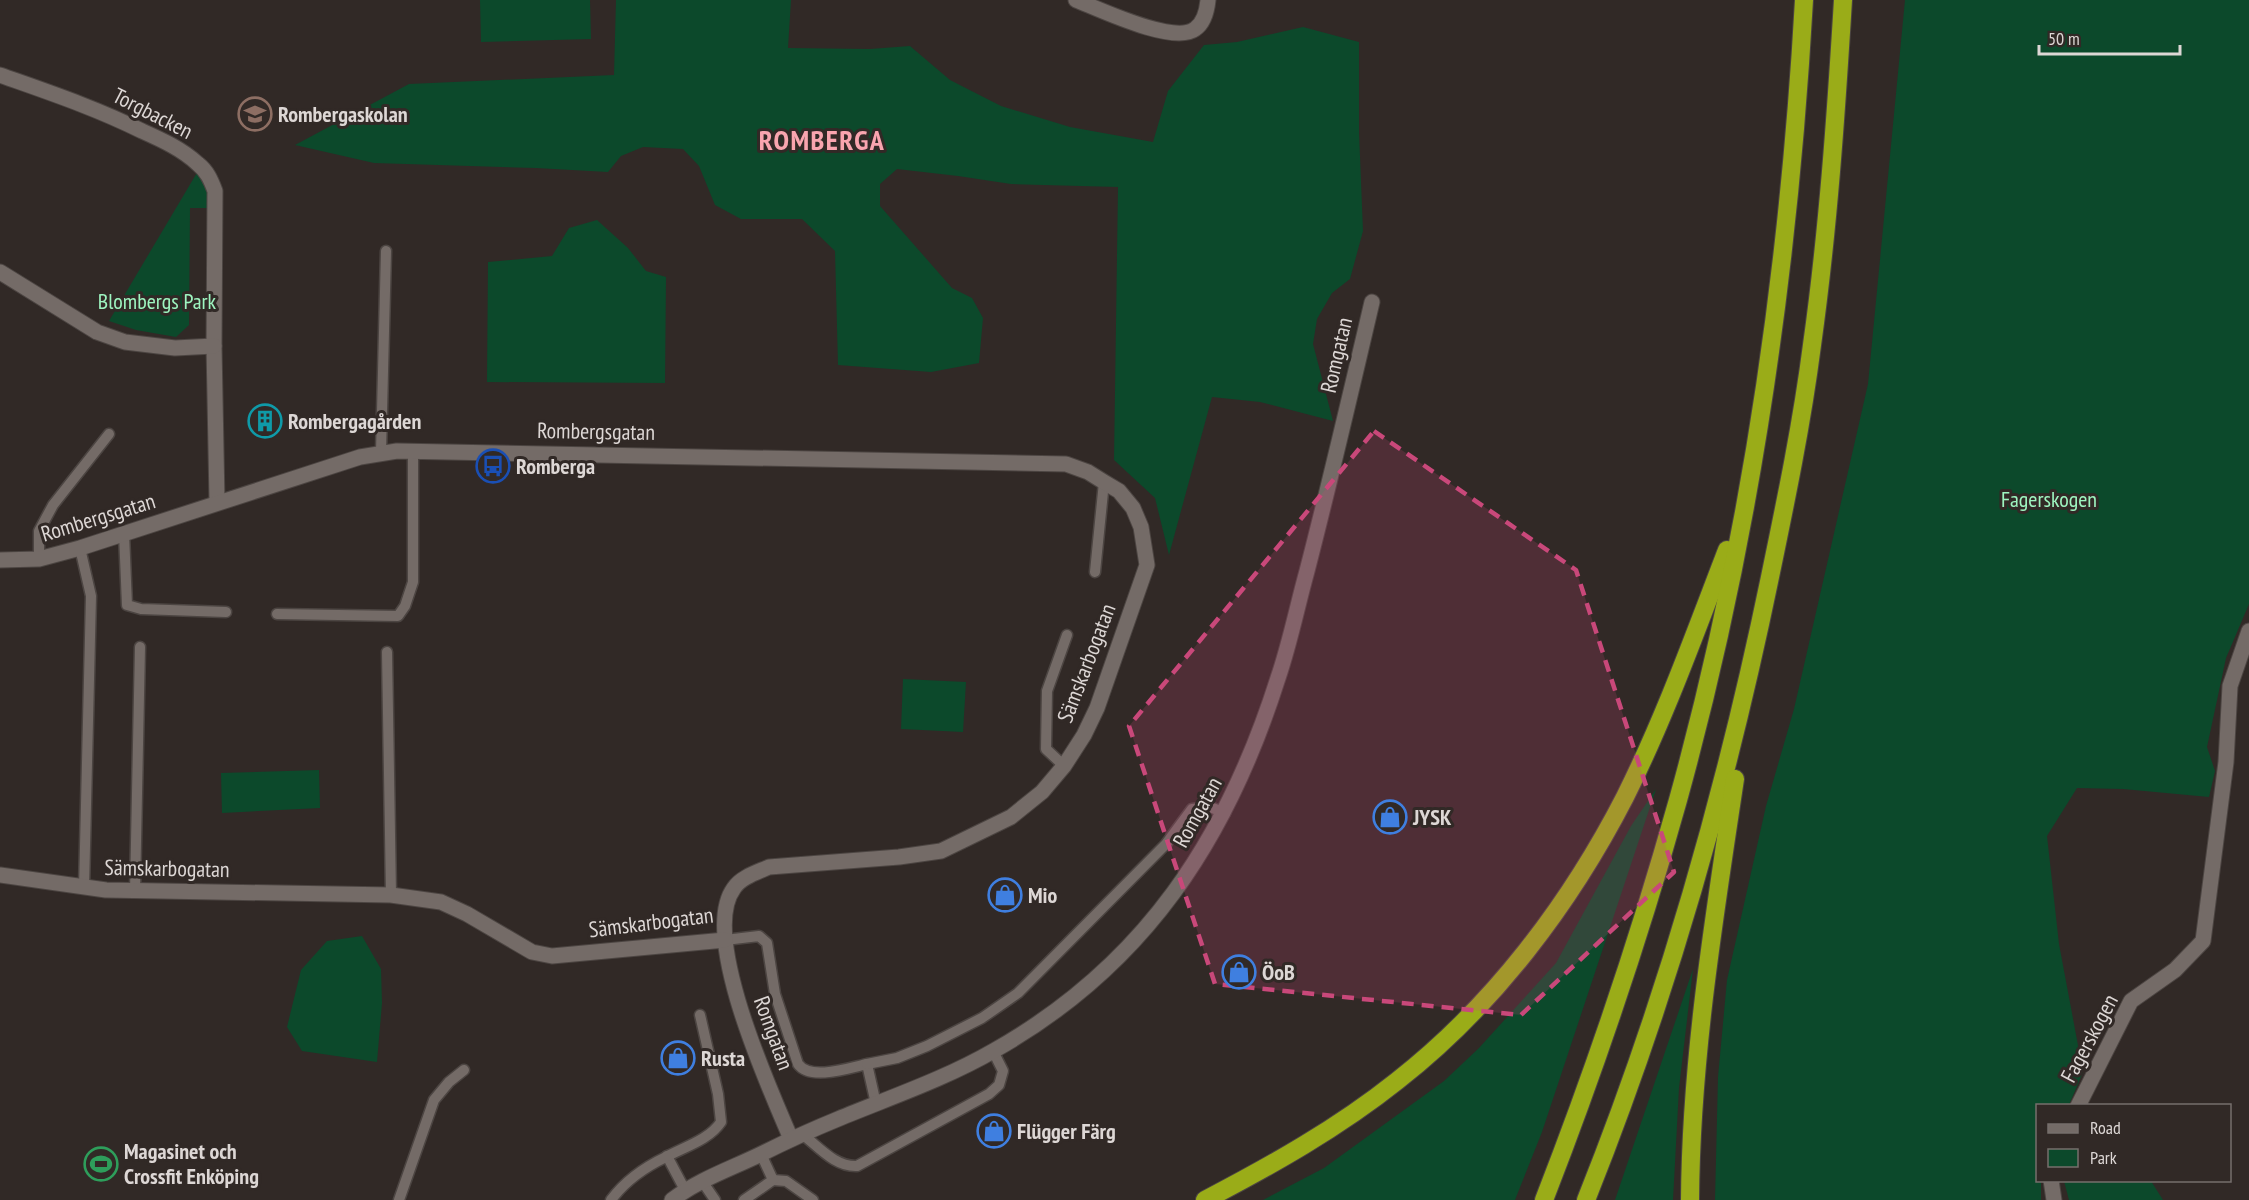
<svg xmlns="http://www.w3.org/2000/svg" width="2249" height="1200" viewBox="0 0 2249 1200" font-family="'PT Sans Narrow',sans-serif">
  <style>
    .green { fill: #0c492b }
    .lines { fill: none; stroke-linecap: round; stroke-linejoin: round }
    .service-casing { stroke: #4c4542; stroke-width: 13 }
    .minor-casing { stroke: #4c4542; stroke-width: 17 }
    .motorway-casing { stroke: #4c4542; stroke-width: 20 }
    .service { stroke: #746b67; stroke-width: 10 }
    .minor { stroke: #746b67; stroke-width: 15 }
    .motorway { stroke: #9aac18; stroke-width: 18 }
    .marked { fill: #c9487a; fill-opacity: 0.2; stroke: #c9487a; stroke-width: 4.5; stroke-dasharray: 12 8; stroke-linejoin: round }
    .labels { text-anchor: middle; stroke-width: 6; stroke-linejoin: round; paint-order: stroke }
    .street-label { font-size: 22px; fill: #ddd7d5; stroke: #312926 }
    .poi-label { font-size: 22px; font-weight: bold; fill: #ddd7d5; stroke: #312926; text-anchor: start }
    .park-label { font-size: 22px; fill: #9ef5c0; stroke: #312926 }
    .district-label { font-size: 28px; font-weight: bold; letter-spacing: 1.5px; fill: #f9a5af; stroke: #312926 }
  </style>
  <rect width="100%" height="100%" fill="#312926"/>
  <g class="green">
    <polygon points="480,0 590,0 591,39 481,42"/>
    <polygon points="616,0 791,0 788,48 870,49 910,46 950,80 1001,106 1070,127 1153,142 1168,91 1204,45 1237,42 1303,27 1359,42 1359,132 1363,231 1350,279 1332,293 1317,319 1313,344 1333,421 1260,402 1212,397 1169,555 1155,498 1114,460 1118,187 1011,184 958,176 897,169 880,184 880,206 952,288 972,298 983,318 979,363 931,372 838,365 835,251 802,219 741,219 715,205 699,166 683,149 643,147 621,156 608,172 536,168 374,163 295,145 409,84 614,75"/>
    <polygon points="1905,0 2249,0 2249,604 2226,658 2207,747 2215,771 2209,797 2123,789 2077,788 2047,836 2059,944 2083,1072 2069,1105 2038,1106 2038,1180 2041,1181 2041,1200 1715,1200 1718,1077 1727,980 1766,806 1794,709 1868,384"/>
    <polygon points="198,171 205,181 211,208 190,208 189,325 176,337 136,330 109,321"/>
    <polygon points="597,220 628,248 646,271 666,277 665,383 487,382 488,262 552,256 569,228"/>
    <polygon points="903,679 966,682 963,732 901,729"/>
    <polygon points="319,770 320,808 222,813 221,773"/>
    <polygon points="1656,789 1542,1132 1515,1200 1263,1200 1324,1168 1444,1081 1479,1048 1556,963 1631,826"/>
    <polygon points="362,936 381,969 382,1003 377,1062 302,1051 287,1027 301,970 327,941"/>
    <polygon points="1693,969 1679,1088 1673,1200 1615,1200"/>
    <polygon points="2064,1181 2151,1181 2163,1200 2069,1200"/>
  </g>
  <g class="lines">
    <g class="service-casing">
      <g id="service">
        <polyline points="381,452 386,251"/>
        <polyline points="124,534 127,605 141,609 226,612"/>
        <polyline points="80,548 91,596 84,888"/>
        <polyline points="39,559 39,531 53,505 109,434"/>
        <polyline points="1095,572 1104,482"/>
        <polyline points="277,614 398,616 405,606 413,582 413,451"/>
        <polyline points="387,652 391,895"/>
        <polyline points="1064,766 1046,749 1047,691 1067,635"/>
        <polyline points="135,891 140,647"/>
        <path d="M725 940 759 936 767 943 775 994 798 1064C810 1081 849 1068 867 1064L876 1104"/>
        <polyline points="867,1064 897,1058 927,1046 982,1018 1018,993 1166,844 1192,809 1210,807 1225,813"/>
        <path d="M802 1134C819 1147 835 1167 857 1166L989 1094 999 1085 1003 1071 993 1051"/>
        <polyline points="667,1156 685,1190"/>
        <polyline points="773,1180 786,1181 813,1200"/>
        <polyline points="702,1181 715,1200"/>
        <polyline points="399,1200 434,1100 449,1082 464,1070"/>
        <path d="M611 1200C625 1181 645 1167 666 1157 684 1147 709 1140 721 1122L718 1094 700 1015"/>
        <polyline points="744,1200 773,1180 761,1154"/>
      </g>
    </g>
    <g class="minor-casing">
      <g id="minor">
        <path d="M1076 0C1099 9 1174 45 1195 29 1204 23 1207 10 1208 0"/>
        <path d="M0 75C48 92 96 108 142 131 162 140 182 149 198 164 207 171 211 180 215 191L214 346 217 502"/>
        <polyline points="0,272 97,332 125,342 175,348 214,346"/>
        <path d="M0 560 39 559 80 548 360 457 397 451 1066 464 1088 472 1104 482 1119 491 1133 508 1141 527 1147 565 1097 708 1084 735 1064 766 1042 792 1011 817 941 851 899 857 769 867C758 872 741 877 734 888 699 935 770 1089 791 1139"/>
        <polyline points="0,875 106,890 391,895 441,902 467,914 532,952 552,956 725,940"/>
        <polyline points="2078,1106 2131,1001 2175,970 2203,941 2226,762 2230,686 2249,631"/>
        <polyline points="2051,1180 2054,1200"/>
        <path d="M672 1200C698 1180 730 1169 759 1155 785 1142 811 1130 838 1119 891 1097 945 1079 995 1050 1145 965 1227 839 1278 678 1290 643 1297 607 1307 571 1330 482 1351 392 1372 302"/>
      </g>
    </g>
    <g class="motorway-casing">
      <g id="motorway">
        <path d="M1205 1200C1272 1165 1338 1128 1397 1081 1493 1006 1570 904 1625 797 1665 717 1695 633 1727 550"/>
        <path d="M1544 1200C1595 1069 1640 936 1678 800 1750 540 1789 269 1804 0"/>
        <path d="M1586 1200C1667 998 1726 790 1770 577 1786 500 1802 423 1812 345 1828 231 1836 115 1843 0"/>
        <path d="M1690 1200C1691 1058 1714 919 1735 779"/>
      </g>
    </g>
    <use href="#service" class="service"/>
    <use href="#minor" class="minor"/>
    <use href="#motorway" class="motorway"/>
  </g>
  <path class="marked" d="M1374 431 1576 570 1674 872 1521 1015 1215 984 1129 726Z"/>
  <defs>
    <g id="school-ring" transform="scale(1.725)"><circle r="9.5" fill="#312926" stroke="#8d6e63" stroke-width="1.5"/><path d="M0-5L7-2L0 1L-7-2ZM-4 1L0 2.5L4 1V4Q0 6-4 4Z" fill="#8d6e63"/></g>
    <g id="building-ring" transform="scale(1.725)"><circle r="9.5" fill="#312926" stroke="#0f9aa8" stroke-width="1.5"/><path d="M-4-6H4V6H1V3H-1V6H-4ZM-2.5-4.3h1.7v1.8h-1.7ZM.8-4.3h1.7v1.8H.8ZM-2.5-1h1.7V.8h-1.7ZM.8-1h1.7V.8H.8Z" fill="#0f9aa8"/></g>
    <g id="bus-ring" transform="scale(1.725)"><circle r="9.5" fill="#312926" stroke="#1a4fb4" stroke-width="1.5"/><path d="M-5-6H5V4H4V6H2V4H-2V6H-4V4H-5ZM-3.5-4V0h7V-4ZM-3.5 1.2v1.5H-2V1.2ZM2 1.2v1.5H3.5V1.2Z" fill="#1a4fb4"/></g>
    <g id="shop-ring" transform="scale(1.725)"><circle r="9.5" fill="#312926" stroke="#3f7fe0" stroke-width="1.5"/><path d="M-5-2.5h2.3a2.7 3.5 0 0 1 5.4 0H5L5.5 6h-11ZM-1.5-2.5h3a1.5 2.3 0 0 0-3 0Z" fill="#3f7fe0"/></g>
    <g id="stadium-ring" transform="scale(1.725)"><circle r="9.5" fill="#312926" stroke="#2e9e5b" stroke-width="1.5"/><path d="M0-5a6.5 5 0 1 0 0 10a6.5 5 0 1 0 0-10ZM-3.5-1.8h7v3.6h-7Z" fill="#2e9e5b"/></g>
  </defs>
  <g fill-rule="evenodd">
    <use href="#school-ring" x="255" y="114"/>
    <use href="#building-ring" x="265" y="421"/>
    <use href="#bus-ring" x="493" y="466"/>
    <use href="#shop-ring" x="1390" y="817"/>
    <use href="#shop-ring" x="1005" y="895"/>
    <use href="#shop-ring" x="1239" y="972"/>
    <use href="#shop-ring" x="678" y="1058"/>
    <use href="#shop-ring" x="994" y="1131"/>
    <use href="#stadium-ring" x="101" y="1164"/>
  </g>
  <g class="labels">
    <g class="street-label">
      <text transform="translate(153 113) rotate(27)" y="8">Torgbacken</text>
      <text transform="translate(1336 355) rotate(-77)" y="8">Romgatan</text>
      <text transform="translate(596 431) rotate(1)" y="8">Rombergsgatan</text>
      <text transform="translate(98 517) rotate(-17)" y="8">Rombergsgatan</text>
      <text transform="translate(1086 663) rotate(-69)" y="8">Sämskarbogatan</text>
      <text transform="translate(1197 812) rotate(-61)" y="8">Romgatan</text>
      <text transform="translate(167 868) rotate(1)" y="8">Sämskarbogatan</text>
      <text transform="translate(651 922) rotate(-7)" y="8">Sämskarbogatan</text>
      <text transform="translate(774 1033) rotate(70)" y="8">Romgatan</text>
      <text transform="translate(2089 1038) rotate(-62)" y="8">Fagerskogen</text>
    </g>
    <g class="poi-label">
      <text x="278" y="122">Rombergaskolan</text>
      <text x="288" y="429">Rombergagården</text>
      <text x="516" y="474">Romberga</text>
      <text x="1413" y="825">JYSK</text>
      <text x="1028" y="903">Mio</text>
      <text x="1262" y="980">ÖoB</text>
      <text x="701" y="1066">Rusta</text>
      <text x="1017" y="1139">Flügger Färg</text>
      <text x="124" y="1159">Magasinet och<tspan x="124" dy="25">Crossfit Enköping</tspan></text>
    </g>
    <g class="park-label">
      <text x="157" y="309">Blombergs Park</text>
      <text x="2049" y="507">Fagerskogen</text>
    </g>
    <g class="district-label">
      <text x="822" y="150">ROMBERGA</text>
    </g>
  </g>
  <rect x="2036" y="1104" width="195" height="78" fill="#312926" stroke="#766f6c" stroke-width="1.5"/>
  <rect x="2048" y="1124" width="30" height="9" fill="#746b67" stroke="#766f6c" stroke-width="1.5"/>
  <text x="2090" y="1134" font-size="18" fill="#ddd7d5">Road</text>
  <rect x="2048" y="1149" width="30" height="18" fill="#0c492b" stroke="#766f6c" stroke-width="1.5"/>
  <text x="2090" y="1164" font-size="18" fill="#ddd7d5">Park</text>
  <path d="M2039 45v9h141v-9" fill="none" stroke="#ddd7d5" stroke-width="3"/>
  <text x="2048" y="45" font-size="18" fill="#ddd7d5" stroke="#312926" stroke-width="4.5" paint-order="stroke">50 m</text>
</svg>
